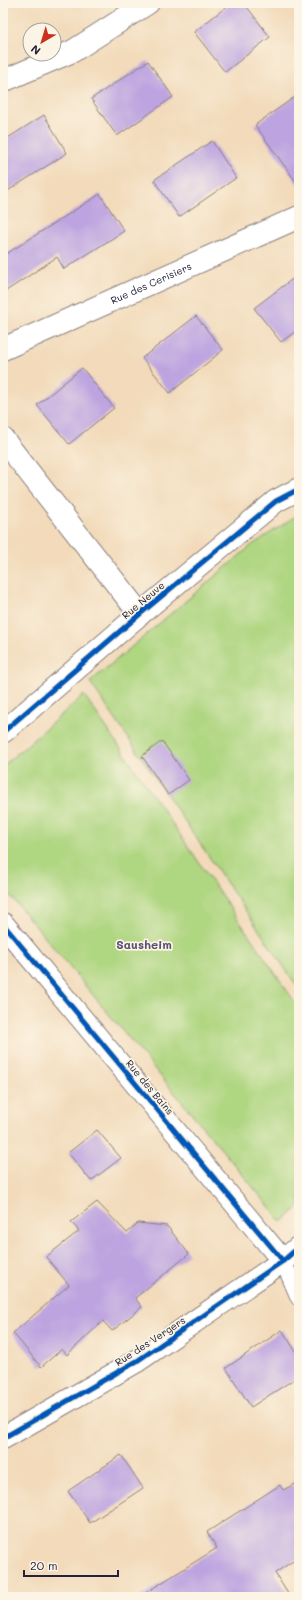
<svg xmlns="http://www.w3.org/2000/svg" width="302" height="1600" viewBox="0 0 302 1600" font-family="Mali,sans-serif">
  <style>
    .green { fill: #afd681; stroke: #687c5e }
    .building { fill: #bda4e0 }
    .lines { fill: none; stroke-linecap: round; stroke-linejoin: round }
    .service-casing { stroke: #8a7e7a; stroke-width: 18 }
    .minor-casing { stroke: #8a7e7a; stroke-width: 24 }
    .service { stroke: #fff; stroke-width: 16 }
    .minor { stroke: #fff; stroke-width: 22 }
    .cycleway-casing { stroke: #fcf5e5; stroke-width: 8 }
    .cycleway { stroke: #0057b8; stroke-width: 5 }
    .labels { text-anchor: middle; stroke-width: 3.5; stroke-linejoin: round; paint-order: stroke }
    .street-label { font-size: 10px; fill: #22223b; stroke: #fcf5e5 }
    .quarter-label { font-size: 12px; font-weight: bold; fill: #585075; stroke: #fcf5e5 }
  </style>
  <rect width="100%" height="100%" fill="#fcf5e5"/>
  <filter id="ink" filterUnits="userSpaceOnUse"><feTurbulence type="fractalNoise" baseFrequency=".025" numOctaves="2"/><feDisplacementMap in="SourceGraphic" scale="8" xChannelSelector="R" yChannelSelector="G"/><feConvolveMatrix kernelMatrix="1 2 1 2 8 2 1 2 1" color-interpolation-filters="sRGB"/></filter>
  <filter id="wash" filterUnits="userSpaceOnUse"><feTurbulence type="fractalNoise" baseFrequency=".012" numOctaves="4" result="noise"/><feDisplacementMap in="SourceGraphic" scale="16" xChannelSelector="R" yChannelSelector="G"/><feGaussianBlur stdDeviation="0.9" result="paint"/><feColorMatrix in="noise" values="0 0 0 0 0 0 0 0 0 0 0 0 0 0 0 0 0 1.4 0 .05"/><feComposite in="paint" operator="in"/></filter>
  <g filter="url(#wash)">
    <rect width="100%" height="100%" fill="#f2daba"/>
    <g class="green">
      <polygon points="299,514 299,989 90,682 252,545"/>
      <polygon points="84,695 299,1008 299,1207 282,1222 3,887 3,766"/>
    </g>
    <g id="blocks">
      <g class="building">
        <polygon points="231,3 244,3 270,37 225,72 194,32"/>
        <polygon points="148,61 173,97 117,136 91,99"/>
        <polygon points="299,94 299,186 255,125"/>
        <polygon points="44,115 67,153 3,194 3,141"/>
        <polygon points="212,141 236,178 179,217 154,180"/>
        <polygon points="100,194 124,231 64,269 57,257 3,293 3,256"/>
        <polygon points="299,274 299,329 281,342 254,308"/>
        <polygon points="196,316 223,350 170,393 142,358"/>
        <polygon points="82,368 114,408 69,444 37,405"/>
        <polygon points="162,741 189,780 168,795 142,756"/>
        <polygon points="97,1130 121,1158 91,1181 68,1153"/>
        <polygon points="97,1202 127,1233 138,1223 167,1226 189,1254 135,1298 142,1307 112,1331 103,1321 67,1355 62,1349 41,1367 13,1333 69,1285 46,1257 79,1231 71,1222"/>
        <polygon points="282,1330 299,1356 299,1376 251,1407 226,1368"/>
        <polygon points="121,1455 143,1488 90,1523 68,1491"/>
        <polygon points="299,1482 299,1557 275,1573 290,1597 139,1597 217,1548 207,1532 280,1485 283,1490"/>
      </g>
    </g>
  </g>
  <g filter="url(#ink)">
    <use href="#blocks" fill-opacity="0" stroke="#8a7e7a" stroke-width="1"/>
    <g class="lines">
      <g class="service-casing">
        <polyline id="service" points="283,1261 299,1298"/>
      </g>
      <g class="minor-casing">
        <g id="minor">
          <polyline points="3,81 73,51 148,3"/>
          <path id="s1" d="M3 349 299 217"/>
          <polyline points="3,439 140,614"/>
          <polyline points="3,732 140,614 276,501 299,489"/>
          <polyline points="3,924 283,1261"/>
          <polyline points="3,1438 137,1361 283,1261 299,1247"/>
        </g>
      </g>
      <use href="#service" class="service"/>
      <use href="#minor" class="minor"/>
      <g class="cycleway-casing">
        <g id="cycleway">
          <polyline points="3,732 140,614 276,501 299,489"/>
          <polyline points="3,924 283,1261"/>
          <polyline points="3,1438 137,1361 283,1261 299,1247"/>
        </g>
      </g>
      <use href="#cycleway" class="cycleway"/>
    </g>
  </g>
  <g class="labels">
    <g class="street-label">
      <text dy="4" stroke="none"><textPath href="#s1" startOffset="162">Rue des Cerisiers</textPath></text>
      <text transform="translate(143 600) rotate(-40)" y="4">Rue Neuve</text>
      <text transform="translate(150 1087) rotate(50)" y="4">Rue des Bains</text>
      <text transform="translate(150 1341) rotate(-33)" y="4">Rue des Vergers</text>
    </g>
    <g class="quarter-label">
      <text x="144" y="949">Sausheim</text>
    </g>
  </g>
  <rect width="302" height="1600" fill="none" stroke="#fcf5e5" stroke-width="16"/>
  <g transform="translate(42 42) rotate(218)"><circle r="19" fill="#fcf5e5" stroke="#a5a1a1"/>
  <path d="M0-3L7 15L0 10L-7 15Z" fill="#c8321e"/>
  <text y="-6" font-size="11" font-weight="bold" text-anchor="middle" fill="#22223b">N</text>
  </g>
  <path d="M24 1570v6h94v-6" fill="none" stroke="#22223b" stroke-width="2"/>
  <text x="30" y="1570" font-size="12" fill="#22223b" stroke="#fcf5e5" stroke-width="3" paint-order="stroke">20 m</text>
</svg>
